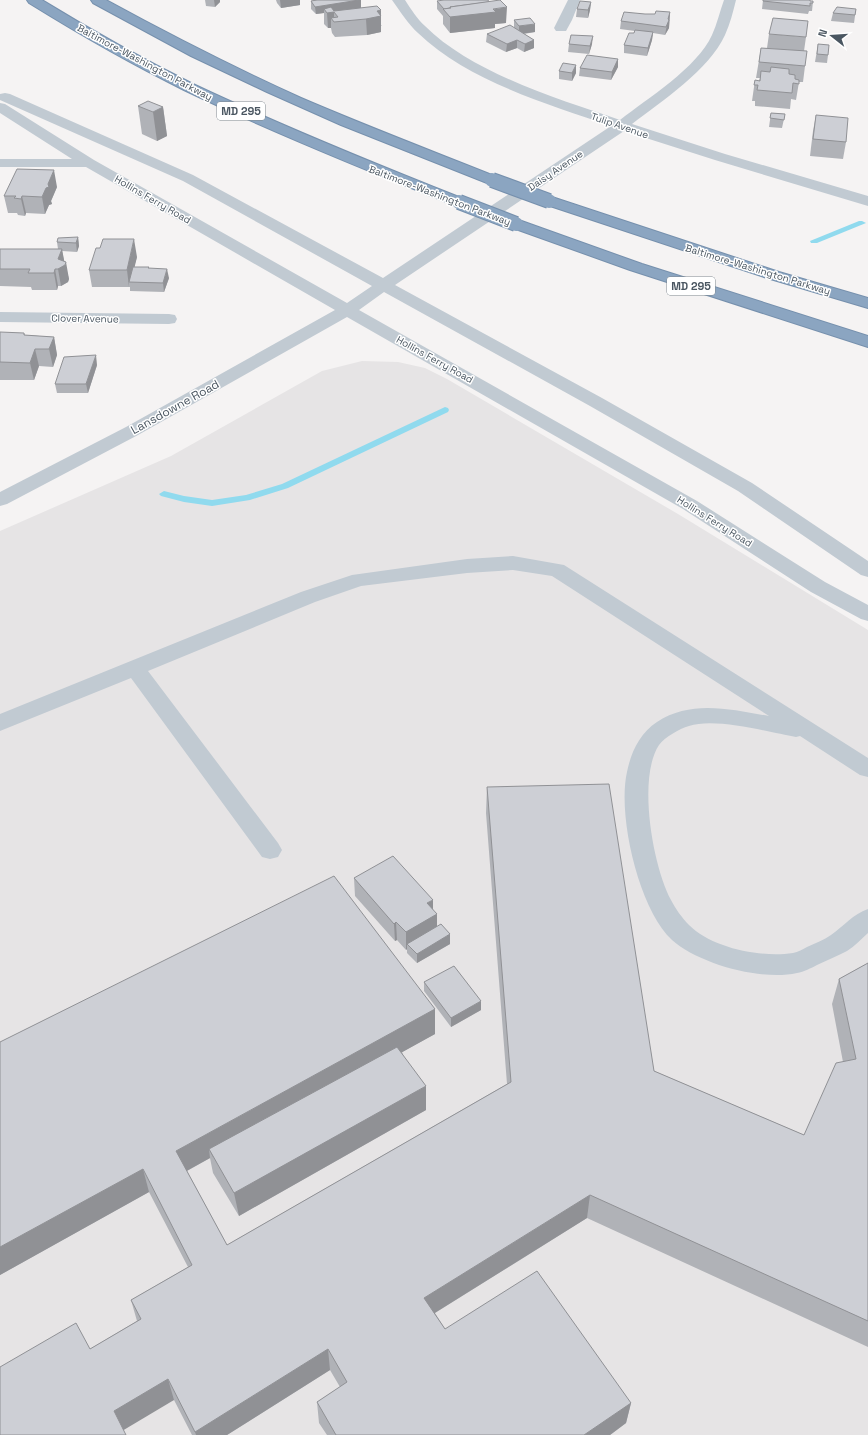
<svg xmlns="http://www.w3.org/2000/svg" width="868" height="1435" viewBox="0 0 868 1435" font-family="'Space Grotesk',sans-serif">
  <style>
    .education { fill: #e6e4e5 }
    .lines { fill: none; stroke-linecap: round; stroke-linejoin: round }
    .stream { fill: #90daee; fill-rule: evenodd }
    .highway-casing { stroke: #7690ad; stroke-width: 2 }
    .minor { fill: #c1cad2; fill-rule: evenodd }
    .highway { fill: #8ba5c1; fill-rule: evenodd }
    .highway-bridge-casing { stroke: #7690ad; stroke-width: 16; stroke-linecap: butt }
    .highway-bridge { stroke: #8ba5c1; stroke-width: 14 }
    .wall { fill: #b0b2b7 }
    .shaded-wall { fill: #909195 }
    .building { fill: #cdcfd5; stroke: #909195 }
    .labels { text-anchor: middle; stroke-width: 3; stroke-linejoin: round; paint-order: stroke }
    .far-street-label { font-size: 10px; fill: #4a5661; stroke: #fff }
    .shield { fill: #fff; stroke: #808990; stroke-width: 1 }
    .shield-label { font-size: 11px; font-weight: bold; fill: #4a5661 }
    .street-label { font-size: 12px; fill: #4a5661; stroke: #fff }
  </style>
  <rect width="100%" height="100%" fill="#f5f3f3"/>
  <polygon class="education" points="362,361 398,362 425,368 447,379 678,514 868,630 868,1435 0,1435 0,531 171,456 322,371"/>
  <g class="lines">
    <g class="stream">
      <polygon points="859,221 862,221 866,223 817,243 811,243 810,241"/>
      <polygon points="445,407 448,408 449,410 448,412 288,488 250,500 212,506 184,502 161,496 159,494 164,491 184,496 212,500 246,495 282,484"/>
    </g>
    <g class="highway-casing">
      <g id="highway">
        <path d="M27 0H42C91 30 141 58 193 84 282 126 373 163 464 199L467 202 464 205 459 207 454 205C363 169 272 132 184 90 131 64 79 34 29 3Z"/>
        <path d="M91 0H106C170 35 235 68 301 98 366 126 432 151 497 177L499 180 497 183 492 184 487 183 341 125 267 92 191 56 93 3Z"/>
        <polygon points="549,196 779,272 868,298 868,308 767,278 544,204 541,201 544,198"/>
        <polygon points="516,219 642,264 868,336 868,347 630,270 510,227 508,224 510,221"/>
      </g>
    </g>
    <g class="minor">
      <path d="M392 0H405C411 9 417 19 425 26 472 73 558 99 620 120 648 98 697 68 712 35 717 24 720 11 724 0H736C733 12 730 24 725 35 709 70 662 101 632 124L725 154 868 196V206L715 160 624 131 395 285 602 398 752 483 868 561V577L861 575 738 491 590 406 384 292 359 310 697 501 825 582 868 605V621L861 619 811 592 683 509 347 317 138 435 7 504 0 506V492L126 427 335 310 86 167H0V159H72L0 113V103L5 104 94 160 347 303 372 286 183 181 0 100V94L5 93 10 94 193 175 383 278 611 126C547 104 468 81 418 33 408 24 400 11 392 0Z"/>
      <polygon points="568,0 580,0 572,20 566,31 556,31 554,28"/>
      <polygon points="0,312 169,314 175,315 177,319 175,323 169,324 0,322"/>
      <path d="M513 556 564 565 868 758V777L860 775 800 736 796 737C768 732 715 717 689 726 679 729 665 737 659 745 637 778 653 867 671 900 675 908 682 918 689 925 712 948 761 958 793 953 798 952 803 949 807 947 815 943 824 940 831 935 844 926 853 914 868 909V933C861 939 855 946 847 951 838 956 827 960 817 965 811 968 804 972 797 973 761 981 699 964 672 940 639 910 617 815 627 772 631 752 640 733 657 722 692 699 732 710 769 716L552 576 513 570 467 573 361 586 315 602 148 671 278 843 282 850 278 857 270 859 262 857 131 678 0 731V714L301 592 352 575 467 559Z"/>
    </g>
    <use href="#highway" class="highway"/>
    <g class="highway-bridge-casing">
      <g id="highway-bridge">
        <polyline points="492,180 549,201"/>
        <polyline points="459,202 516,224"/>
      </g>
    </g>
    <use href="#highway-bridge" class="highway-bridge"/>
  </g>
  <g class="wall">
    <polygon points="205,0 220,0 220,2 215,7 206,6"/>
    <polygon points="276,0 300,0 300,5 281,8 277,3"/>
    <polygon points="316,0 361,0 361,8 382,26 381,26 381,32 367,35 335,37 332,33 331,28 328,28 324,24 324,13 316,14 311,9 311,1"/>
    <polygon points="763,0 810,1 813,1 812,11 809,11 808,14 762,9"/>
    <polygon points="437,1 506,23 495,24 495,28 450,33 443,24 443,16 437,9"/>
    <polygon points="591,2 590,10 588,18 576,17 577,9"/>
    <polygon points="856,9 854,23 831,21 833,13"/>
    <polygon points="670,12 669,28 665,35 653,33 652,40 647,56 624,53 624,45 634,33 635,31 620,29 621,21 645,14 655,14"/>
    <polygon points="514,20 535,32 524,34 534,40 534,48 524,52 517,48 506,52 486,42 487,34 514,28"/>
    <polygon points="769,34 806,37 804,51 805,66 803,82 799,82 796,100 791,99 790,109 755,106 755,101 752,101 755,80 759,81 760,78 756,78 761,48 767,48"/>
    <polygon points="569,44 592,44 589,54 568,52"/>
    <polygon points="818,44 828,55 827,63 815,62"/>
    <polygon points="618,59 618,67 611,80 579,76 580,68"/>
    <polygon points="576,65 576,73 572,81 559,79 559,71"/>
    <polygon points="138,106 163,107 167,136 157,141 142,134"/>
    <polygon points="771,113 785,114 782,128 769,127"/>
    <polygon points="816,115 846,142 843,159 810,156 813,131"/>
    <polygon points="57,187 51,201 52,204 49,205 45,214 26,213 25,216 18,215 17,213 8,213 4,196"/>
    <polygon points="78,237 79,246 77,252 62,251 64,261 69,279 68,282 61,286 58,286 57,290 32,290 31,287 0,286 0,249 58,249 57,242"/>
    <polygon points="137,257 134,267 149,268 169,278 164,292 130,291 130,287 92,287 89,270"/>
    <polygon points="0,333 24,333 25,335 54,337 57,355 53,367 39,366 34,380 0,380"/>
    <polygon points="97,365 88,393 57,393 55,384"/>
    <polygon points="487,787 654,1071 804,1135 843,1062 832,1004 839,979 868,963 868,1347 587,1218 435,1313 445,1329 631,1403 626,1423 610,1435 327,1435 319,1423 317,1402 340,1387 330,1370 227,1435 192,1435 174,1400 0,1435 90,1349 137,1321 131,1300 188,1267 149,1192 0,1275 0,1042 435,1009 435,1034 402,1052 426,1110 239,1216 213,1173 210,1158 187,1171 227,1245 507,1084 486,813"/>
    <polygon points="354,878 433,909 437,926 450,944 417,963 407,953 407,949 406,950 397,940 395,941 355,896"/>
    <polygon points="424,982 481,1010 451,1027 424,991"/>
  </g>
  <g class="shaded-wall">
    <polygon points="214,0 220,0 220,2 215,7"/>
    <polygon points="280,0 300,0 300,5 281,8"/>
    <polygon points="357,0 361,0 361,8 334,12 334,22 331,18 331,28 328,28 327,13 324,9 324,13 316,14 315,7"/>
    <polygon points="591,2 590,10 588,18 588,10"/>
    <polygon points="507,7 506,23 495,24 495,28 450,33 450,17"/>
    <polygon points="381,10 381,32 367,35 366,19 377,11"/>
    <polygon points="670,12 669,28 665,35 668,19"/>
    <polygon points="535,24 535,32 519,34 519,26"/>
    <polygon points="653,32 652,40 647,56 648,48"/>
    <polygon points="593,36 592,44 589,54 590,46"/>
    <polygon points="517,40 517,48 506,52 507,44"/>
    <polygon points="534,40 534,48 524,52 525,44"/>
    <polygon points="618,59 618,67 611,80 612,72"/>
    <polygon points="576,65 576,73 572,81 572,73"/>
    <polygon points="163,107 167,136 157,141 153,112"/>
    <polygon points="54,170 57,187 51,201 52,204 49,205 45,214 42,197"/>
    <polygon points="22,196 26,213 25,216 21,199"/>
    <polygon points="78,237 79,246 77,252 76,243"/>
    <polygon points="134,239 137,257 131,282 129,282 129,287 127,270"/>
    <polygon points="62,249 65,265 66,262 69,279 68,282 61,286 58,269 58,259"/>
    <polygon points="55,269 58,286 57,290 54,273"/>
    <polygon points="167,269 169,278 164,292 163,283"/>
    <polygon points="54,337 57,355 53,367 49,349"/>
    <polygon points="35,349 39,366 34,380 30,363"/>
    <polygon points="96,355 97,365 88,393 86,384"/>
    <polygon points="433,900 433,916 437,914 437,931 407,944 407,949 406,950 406,932 427,903"/>
    <polygon points="396,922 397,940 395,941 394,924"/>
    <polygon points="450,934 450,944 417,963 417,954"/>
    <polygon points="481,1001 481,1010 451,1027 451,1018"/>
    <polygon points="435,1009 435,1034 213,1157 209,1149 210,1158 181,1174 176,1151"/>
    <polygon points="426,1086 426,1110 239,1216 234,1193"/>
    <polygon points="143,1169 149,1192 0,1275 0,1247"/>
    <polygon points="590,1195 587,1218 425,1319 424,1298"/>
    <polygon points="328,1349 330,1370 227,1435 196,1435 195,1432"/>
    <polygon points="168,1379 174,1400 122,1431 114,1411"/>
    <polygon points="631,1403 626,1423 610,1435 584,1435"/>
  </g>
  <g class="building">
    <polygon points="317,0 359,0 315,7 311,1"/>
    <polygon points="444,0 488,0 489,2 450,7 450,8 444,9 437,1"/>
    <polygon points="500,0 507,7 493,9 496,12 450,17 443,9 451,8 450,7"/>
    <polygon points="763,0 810,0 810,1 813,1 813,3 810,3 810,6 763,1"/>
    <polygon points="580,1 591,2 588,10 577,9"/>
    <polygon points="377,6 381,10 377,11 381,16 366,19 334,22 331,18 338,17 334,12 327,13 324,9 331,7 334,11"/>
    <polygon points="837,7 856,9 855,15 833,13"/>
    <polygon points="656,11 670,12 668,19 669,20 666,27 621,21 624,12 645,14 655,14"/>
    <polygon points="530,18 535,24 519,26 514,20"/>
    <polygon points="773,18 808,21 806,37 769,34"/>
    <polygon points="510,25 534,40 525,44 517,40 507,44 487,34"/>
    <polygon points="635,30 653,32 648,48 624,45 629,33 634,33"/>
    <polygon points="571,35 593,36 590,46 569,44"/>
    <polygon points="818,44 829,45 828,55 817,54"/>
    <polygon points="761,48 807,51 805,66 759,62"/>
    <polygon points="587,55 618,59 612,72 580,68"/>
    <polygon points="563,63 576,65 572,73 559,71"/>
    <polygon points="771,67 789,69 789,74 795,75 795,79 799,80 799,84 793,83 792,93 757,90 758,85 754,85 755,80 760,81 761,71 770,72"/>
    <polygon points="148,101 163,107 153,112 138,106"/>
    <polygon points="771,113 785,114 784,120 770,118"/>
    <polygon points="816,115 848,118 846,142 813,139"/>
    <polygon points="17,169 54,170 48,184 49,187 46,188 42,197 22,196 21,199 14,198 16,196 4,196"/>
    <polygon points="78,237 76,243 57,242 58,238"/>
    <polygon points="103,239 134,239 127,270 89,270 96,248 100,248"/>
    <polygon points="0,249 62,249 58,259 66,262 65,265 58,269 55,269 54,273 28,273 30,269 0,269"/>
    <polygon points="133,267 149,267 148,268 167,269 163,283 129,282"/>
    <polygon points="0,332 24,333 24,335 54,337 49,349 35,349 30,363 0,362"/>
    <polygon points="96,355 86,384 55,384 64,357"/>
    <polygon points="609,784 654,1071 804,1135 836,1063 856,1059 839,979 868,963 868,1321 590,1195 424,1298 445,1329 537,1271 631,1403 584,1435 336,1435 317,1402 347,1382 328,1349 195,1432 168,1379 114,1411 126,1435 0,1435 0,1367 76,1323 90,1349 141,1319 131,1300 192,1265 143,1169 0,1247 0,1042 334,876 435,1009 176,1151 227,1245 511,1082 487,787"/>
    <polygon points="393,856 433,900 427,903 437,914 406,932 396,922 394,924 354,878"/>
    <polygon points="441,924 450,934 417,954 407,944"/>
    <polygon points="454,966 481,1001 451,1018 424,982"/>
    <polygon points="397,1047 426,1086 234,1193 209,1149"/>
  </g>
  <g class="labels">
    <g class="far-street-label">
      <text transform="translate(145 62) rotate(28)" y="4">Baltimore-Washington Parkway</text>
      <text transform="translate(620 125) rotate(19)" y="4">Tulip Avenue</text>
      <text transform="translate(555 170) rotate(-34)" y="4">Daisy Avenue</text>
      <text transform="translate(440 195) rotate(21)" y="4">Baltimore-Washington Parkway</text>
      <text transform="translate(153 199) rotate(30)" y="4">Hollins Ferry Road</text>
      <text transform="translate(758 269) rotate(17)" y="4">Baltimore-Washington Parkway</text>
      <text transform="translate(85 318) rotate(1)" y="4">Clover Avenue</text>
      <text transform="translate(435 359) rotate(29)" y="4">Hollins Ferry Road</text>
      <text transform="translate(715 521) rotate(32)" y="4">Hollins Ferry Road</text>
    </g>
    <g class="shield">
      <rect x="217" y="102" width="48" height="18" rx="3"/>
      <rect x="667" y="277" width="48" height="18" rx="3"/>
    </g>
    <g class="shield-label">
      <text x="241" y="115">MD 295</text>
      <text x="691" y="290">MD 295</text>
    </g>
    <g class="street-label">
      <text transform="translate(175 407) rotate(-29)" y="4">Lansdowne Road</text>
    </g>
  </g>
  <g transform="translate(832 36) rotate(287)" stroke="#ffffff" stroke-width="3" paint-order="stroke">
  <path d="M0-3L7 15L0 10L-7 15Z" fill="#4a5661"/>
  <text y="-6" font-size="11" font-weight="bold" text-anchor="middle" fill="#4a5661">N</text>
  </g>
</svg>
